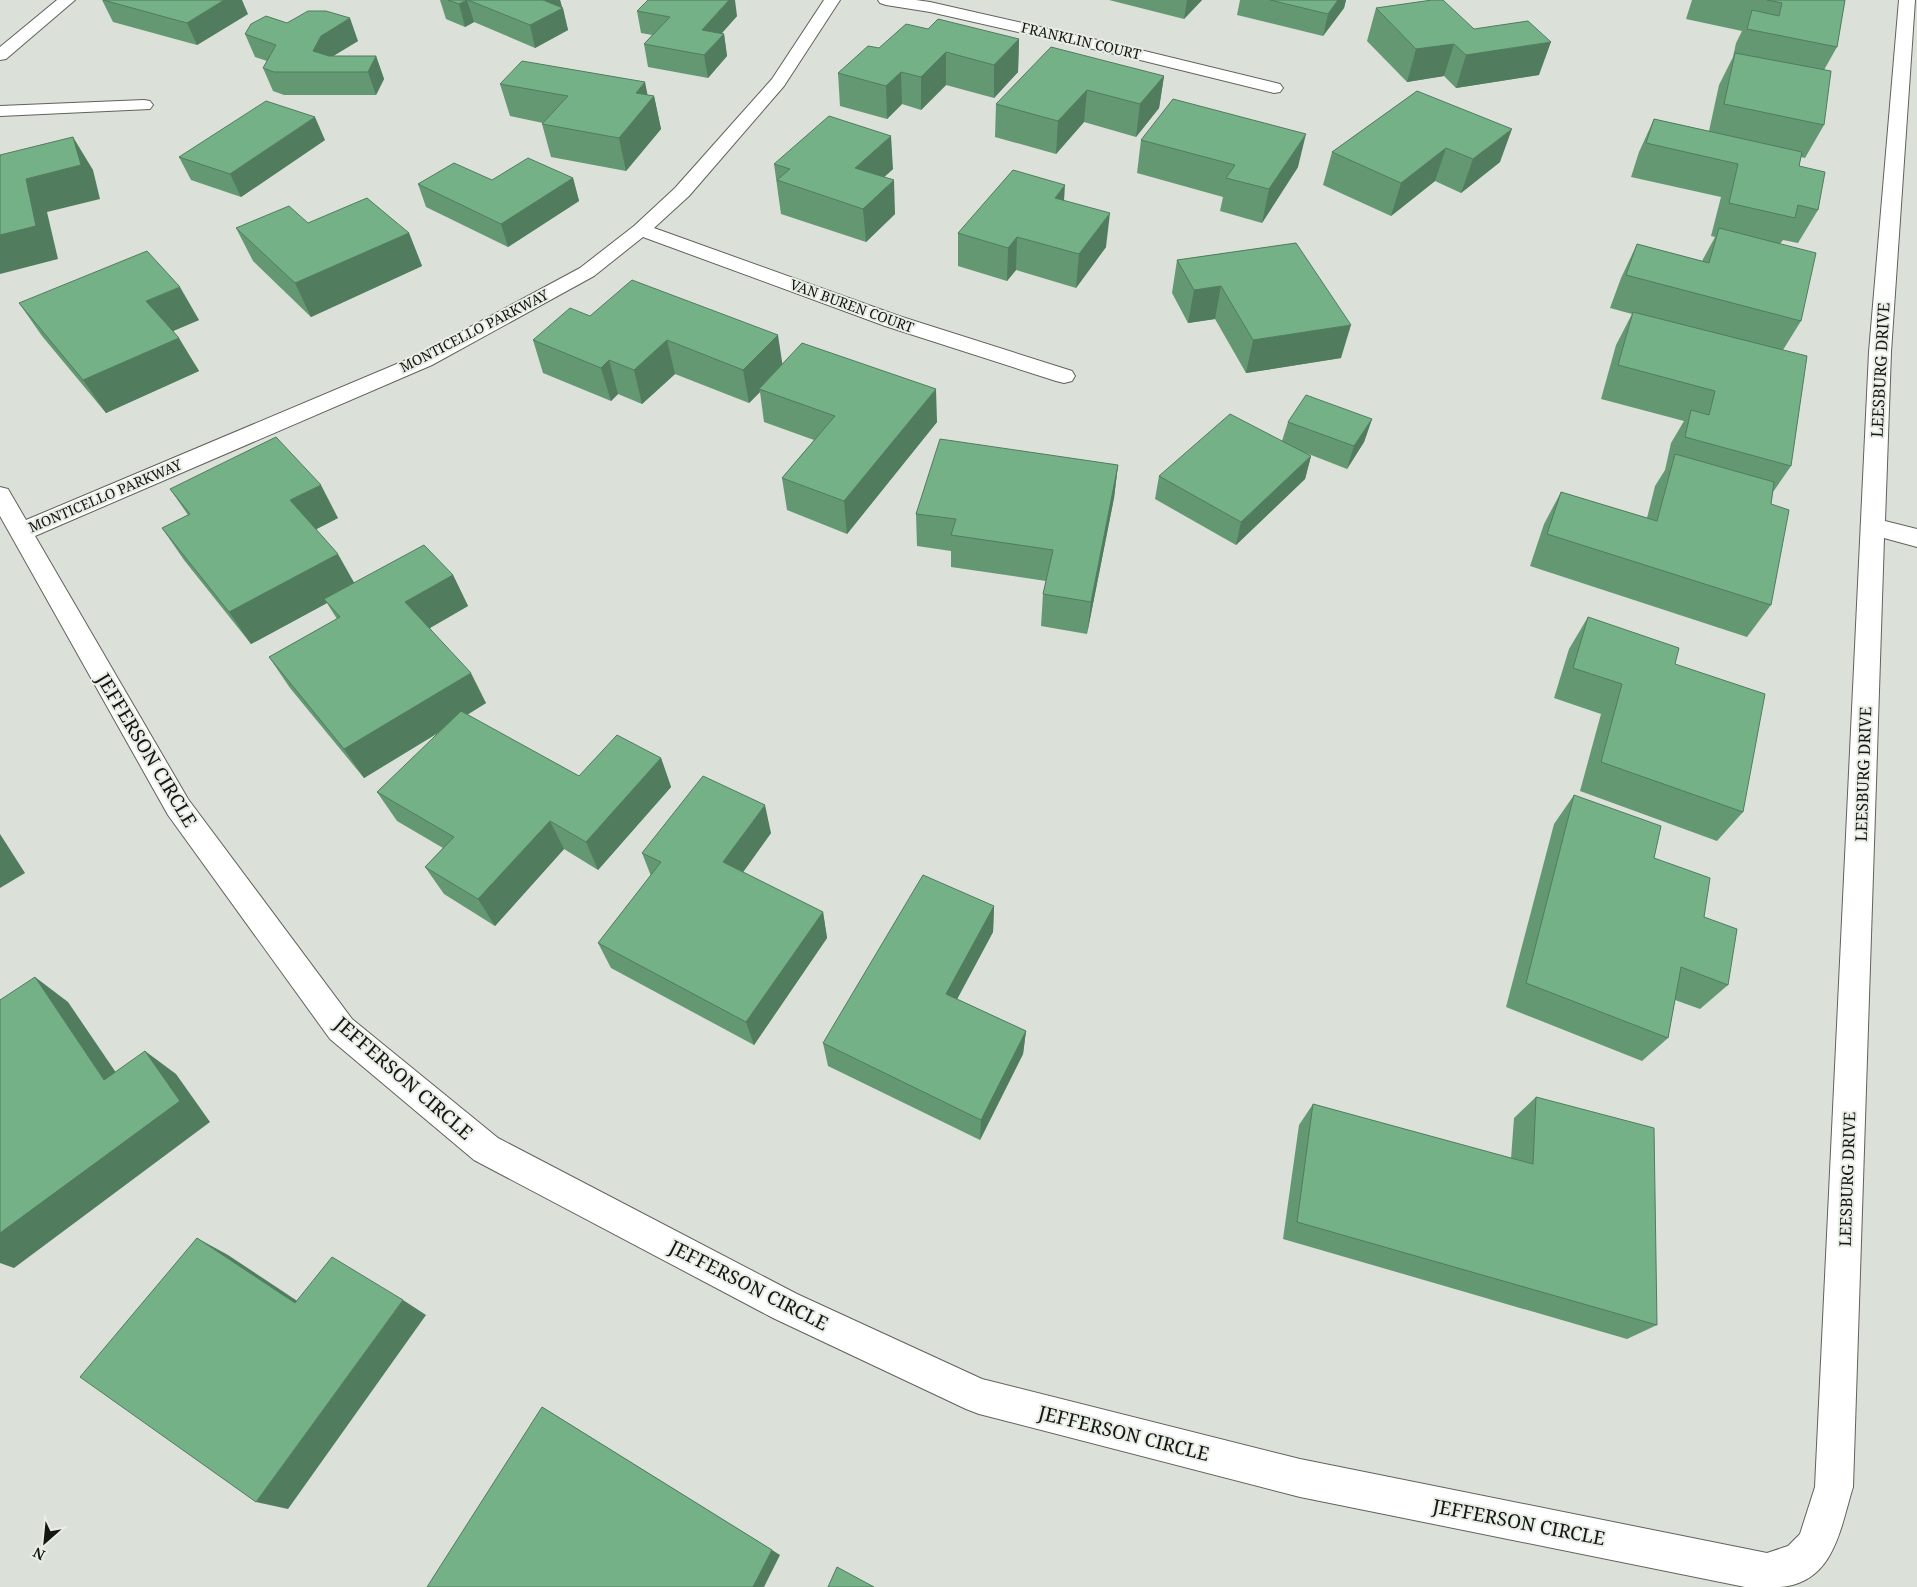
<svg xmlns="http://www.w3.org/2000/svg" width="1917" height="1587" viewBox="0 0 1917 1587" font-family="'Noto Serif',serif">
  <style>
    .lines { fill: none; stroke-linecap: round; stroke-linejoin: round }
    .street-casing { stroke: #5e635c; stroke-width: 2 }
    .street { fill: #fff; fill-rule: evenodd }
    .wall { fill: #649873 }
    .shaded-wall { fill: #517c5e }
    .building { fill: #74b186; stroke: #517c5e }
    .labels { text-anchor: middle; stroke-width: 4; stroke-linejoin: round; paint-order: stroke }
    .far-street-label { font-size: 14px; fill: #141613; stroke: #e8eee5 }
    .street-label { font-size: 16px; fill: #141613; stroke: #e8eee5 }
    .near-street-label { font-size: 19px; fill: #141613; stroke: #e8eee5 }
  </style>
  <rect width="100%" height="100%" fill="#dbe0d8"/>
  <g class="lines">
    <g class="street-casing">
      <g id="street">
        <polygon points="57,0 75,0 6,59 0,60 0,47"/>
        <path d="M824 0H840L784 86 689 196 654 228 899 316 1072 371 1075 376 1072 381 1064 383 1056 381 885 326 643 237 594 276 432 365 35 536 188 799 352 1019 498 1138 797 1294 982 1379 1300 1459 1767 1553 1788 1546 1800 1534 1815 1487 1869 352 1899 0H1915L1891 352 1885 521 1917 529V547L1884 538 1853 1487C1840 1529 1834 1583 1780 1587 1768 1587 1757 1587 1745 1587L1300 1497 979 1414 966 1409 773 1318 474 1160 330 1039 168 815 0 516V487L8 489 26 520 418 355 580 268 634 226 675 188 772 79Z"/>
        <polygon points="878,0 916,0 930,2 1128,47 1280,84 1283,88 1280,92 1274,93 1128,57 930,12 886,5 880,3"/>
        <polygon points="144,100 150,101 153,105 150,109 0,116 0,106"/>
      </g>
    </g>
    <use href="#street" class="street"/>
  </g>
  <g class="wall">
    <polygon points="102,0 248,14 197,45 113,22"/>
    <polygon points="440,0 560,0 568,30 535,48 474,22 465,27 446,19"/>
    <polygon points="1109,0 1202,0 1184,19"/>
    <polygon points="1240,0 1346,0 1344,8 1323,36 1237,15"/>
    <polygon points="1692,0 1845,0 1837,47 1824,70 1824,125 1805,158 1801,157 1799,166 1818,210 1798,243 1783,240 1780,244 1801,321 1783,350 1791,466 1773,492 1771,504 1771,605 1747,637 1530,566 1544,524 1561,492 1647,518 1655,486 1665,470 1671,443 1684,421 1601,399 1616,345 1632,314 1610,308 1621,278 1637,244 1702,261 1715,237 1711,236 1721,197 1631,177 1639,152 1654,119 1709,131 1719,85 1733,57 1736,43 1742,31 1686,19"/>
    <polygon points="1376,8 1474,29 1539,75 1456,88 1444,76 1407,82 1367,41"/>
    <polygon points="637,11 737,16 722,33 724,34 727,56 708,78 648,67 644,44 652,35 641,33"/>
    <polygon points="287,23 358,41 333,56 376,56 384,79 376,95 284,95 273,91 263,68 267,61 255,57 245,34"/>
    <polygon points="928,29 1019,39 1018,72 994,98 946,85 921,110 902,104 887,119 840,106 838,73 879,48"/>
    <polygon points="1164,76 1159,108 1136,137 1084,122 1056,154 995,137 996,104"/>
    <polygon points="500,84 654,96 661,129 626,171 551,157 542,124 543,123 510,116"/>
    <polygon points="1417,91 1500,162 1461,193 1435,181 1391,216 1323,185 1332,152"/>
    <polygon points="325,140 241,197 191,180 179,157"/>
    <polygon points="1141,140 1298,167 1262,223 1220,211 1223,197 1137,173"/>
    <polygon points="774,164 893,169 884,177 895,214 866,242 781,214"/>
    <polygon points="573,178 579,201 508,247 426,207 418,184 492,180"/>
    <polygon points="1064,200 1106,247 1076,288 1016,270 1007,281 958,266 958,233"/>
    <polygon points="308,223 409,233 422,266 311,317 253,261 236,228"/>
    <polygon points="1296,243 1341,358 1246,373 1215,319 1188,323 1172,293 1177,260"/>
    <polygon points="19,303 199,320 173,331 199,371 106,413 42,336"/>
    <polygon points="590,316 783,364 937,422 847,534 787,510 782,478 814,440 764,422 760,392 749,403 675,374 642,404 618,394 611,401 543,373 533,340"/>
    <polygon points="1372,419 1364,442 1347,469 1306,453 1311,456 1305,479 1236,545 1155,499 1159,476 1282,441 1288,422"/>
    <polygon points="1118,465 1114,498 1087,634 1041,626 1043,594 1046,581 951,567 951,551 917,546 916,514"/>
    <polygon points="170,489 338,518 316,529 354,583 453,575 468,606 430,628 486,703 467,715 579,776 661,758 671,787 598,870 564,849 495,926 444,894 425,867 443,848 397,821 377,792 440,732 364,778 290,688 269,657 337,619 327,603 251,644 184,560 162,528 188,515"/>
    <polygon points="1588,617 1675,664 1743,812 1717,841 1580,791 1601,714 1554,698 1569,649"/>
    <polygon points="1574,795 1654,858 1704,917 1728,985 1700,1009 1675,1000 1668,1038 1642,1061 1506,1007 1554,824"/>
    <polygon points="771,833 743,872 823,912 827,938 754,1045 611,968 598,943 651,876 642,853"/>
    <polygon points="994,906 993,932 957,999 1026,1031 1023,1054 980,1140 828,1066 823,1043"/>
    <polygon points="1536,1097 1657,1325 1627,1339 1283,1239 1299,1125 1313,1104 1511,1159 1514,1118"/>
  </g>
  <g class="shaded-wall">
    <polygon points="224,0 242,0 248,14 197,45 187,23"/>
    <polygon points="467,0 474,22 465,27 459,4"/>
    <polygon points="536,0 560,0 562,7"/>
    <polygon points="729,0 735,0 737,16 705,52 702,30"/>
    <polygon points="1187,0 1202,0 1184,19"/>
    <polygon points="1338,0 1346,0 1344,8 1323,36 1328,14"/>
    <polygon points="563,8 568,30 535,48 530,25"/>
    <polygon points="350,18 358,41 330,58 313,51 321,36"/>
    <polygon points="724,34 727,56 708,78 704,55"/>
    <polygon points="1019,39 1018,72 994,98 994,65"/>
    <polygon points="1551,42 1539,75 1456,88 1466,55"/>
    <polygon points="1454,44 1444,76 1407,82 1416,49"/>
    <polygon points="946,52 946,85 921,110 921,77"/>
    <polygon points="376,56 384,79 376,95 368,72"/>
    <polygon points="901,72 902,104 887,119 886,86"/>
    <polygon points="1164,76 1159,108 1136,137 1140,104"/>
    <polygon points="645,82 649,102 654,96 661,129 626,171 619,138 636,93"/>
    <polygon points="1087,90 1084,122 1056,154 1058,121"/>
    <polygon points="315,117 325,140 241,197 230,174"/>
    <polygon points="1512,129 1500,162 1461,193 1473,159"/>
    <polygon points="1306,134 1298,167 1262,223 1269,189"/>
    <polygon points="891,136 893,169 857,202 855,168"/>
    <polygon points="73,137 93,170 100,199 47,212 58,259 0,274 0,235 26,179"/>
    <polygon points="1446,148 1435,181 1391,216 1401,183"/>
    <polygon points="573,178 579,201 508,247 501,224"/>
    <polygon points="894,180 895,214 866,242 863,209"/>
    <polygon points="1065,185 1063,218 1055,198"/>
    <polygon points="1110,213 1106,247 1076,288 1079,254"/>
    <polygon points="409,233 422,266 311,317 295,283"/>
    <polygon points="1017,237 1016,270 1007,281 1008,248"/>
    <polygon points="1221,286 1215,319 1188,323 1194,290"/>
    <polygon points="180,287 199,320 166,334 146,301"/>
    <polygon points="1351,325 1341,358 1246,373 1253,340"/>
    <polygon points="778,335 783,368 759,389 760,392 749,403 743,370"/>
    <polygon points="179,338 199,371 106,413 83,380"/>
    <polygon points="667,340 675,374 642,404 634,370"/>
    <polygon points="609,360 618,394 611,401 601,368"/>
    <polygon points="936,389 937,422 847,534 844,501"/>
    <polygon points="1372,419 1364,442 1347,469 1354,446"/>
    <polygon points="1311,456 1305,479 1236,545 1241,522"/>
    <polygon points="1118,465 1114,498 1087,634 1091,602"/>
    <polygon points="321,485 338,518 309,533 290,500"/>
    <polygon points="338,554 356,586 324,599 327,603 251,644 229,612"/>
    <polygon points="453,575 468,606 421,633 405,602"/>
    <polygon points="471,673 486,703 364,778 344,749"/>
    <polygon points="661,758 671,787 598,870 586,842"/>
    <polygon points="765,805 771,833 731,889 723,862"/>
    <polygon points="550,821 564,849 495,926 478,899"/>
    <polygon points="0,834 25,873 0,888"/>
    <polygon points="994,906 993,932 947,1018 946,994"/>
    <polygon points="823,912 827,938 754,1045 746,1022"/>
    <polygon points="35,977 68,1002 136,1102 104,1080"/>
    <polygon points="1026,1031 1023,1054 980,1140 981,1120"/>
    <polygon points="145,1051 176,1074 210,1122 14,1268 0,1263 0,1233"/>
    <polygon points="197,1238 228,1255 323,1318 295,1303"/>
    <polygon points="403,1300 426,1315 288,1509 256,1502"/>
    <polygon points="542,1407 780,1555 764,1587 753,1587"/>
  </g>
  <g class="building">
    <polygon points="103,0 224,0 187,23"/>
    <polygon points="448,0 467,0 459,4"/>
    <polygon points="468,0 543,0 563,8 530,25"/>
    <polygon points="648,0 729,0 702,30 724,34 704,55 644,44 670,17 637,11"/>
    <polygon points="1270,0 1338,0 1328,14"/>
    <polygon points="1432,0 1443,0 1474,29 1528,21 1551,42 1466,55 1454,44 1416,49 1376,8"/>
    <polygon points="1767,0 1845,0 1837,47 1747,29 1752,10 1779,16 1782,3"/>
    <polygon points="308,11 326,11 350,18 321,36 313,51 329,56 376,56 368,72 274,72 263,68 276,45 245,34 251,24 266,16 287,23"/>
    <polygon points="938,19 1019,39 994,65 946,52 921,77 901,72 886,86 838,73 868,46 879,48 906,24 928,29"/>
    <polygon points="1051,47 1164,76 1140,104 1087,90 1058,121 996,104"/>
    <polygon points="1735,53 1831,71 1824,125 1724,104"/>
    <polygon points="522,61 645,82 636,93 654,96 619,138 542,124 568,96 500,84"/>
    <polygon points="1417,91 1512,129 1473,159 1446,148 1401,183 1332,152"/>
    <polygon points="1173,99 1306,134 1269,189 1226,178 1235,165 1141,140"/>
    <polygon points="266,101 315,117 230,174 179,157"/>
    <polygon points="829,116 891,136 855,168 894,180 863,209 777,180 790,169 774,164"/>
    <polygon points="1654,119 1802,152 1799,166 1825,172 1818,210 1798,205 1795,218 1729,203 1738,164 1646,143"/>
    <polygon points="73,137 81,165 26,179 36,226 0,235 0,155"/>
    <polygon points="528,158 573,178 501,224 418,184 454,163 492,180"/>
    <polygon points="1013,170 1065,185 1055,198 1110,213 1079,254 1017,237 1008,248 958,233"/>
    <polygon points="367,198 409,233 295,283 236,228 289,206 308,223"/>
    <polygon points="1719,228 1816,253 1801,321 1626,275 1637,244 1709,263"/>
    <polygon points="1296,243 1351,325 1253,340 1221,286 1194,290 1177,260"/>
    <polygon points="147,251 180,287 146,301 179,338 83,380 19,303"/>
    <polygon points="632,280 778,335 743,370 667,340 634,370 609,360 601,368 533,340 570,308 590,316"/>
    <polygon points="1633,312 1807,356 1791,466 1685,437 1691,410 1709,415 1715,391 1618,365"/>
    <polygon points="802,343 936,389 844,501 782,478 835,416 759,389"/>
    <polygon points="1306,395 1372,419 1354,446 1288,422"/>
    <polygon points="1230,414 1311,456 1241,522 1159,476"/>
    <polygon points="276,437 321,485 290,500 338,554 229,612 162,528 190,514 170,489"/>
    <polygon points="940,439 1118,465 1091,602 1043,594 1053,550 951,535 956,519 916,514"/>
    <polygon points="1675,454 1774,482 1771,504 1789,510 1771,605 1547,534 1561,492 1657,521"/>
    <polygon points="424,545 453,575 405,602 471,673 344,749 269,657 340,617 324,599"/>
    <polygon points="1588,617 1679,648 1675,664 1765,694 1743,812 1601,762 1622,684 1573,668"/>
    <polygon points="461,711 579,776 617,735 661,758 586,842 550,821 478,899 425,867 454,837 377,792"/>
    <polygon points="703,776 765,805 723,862 823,912 746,1022 598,943 661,862 642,853"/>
    <polygon points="1574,795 1661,826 1654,858 1710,878 1704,917 1737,929 1728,985 1681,967 1668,1038 1526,983"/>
    <polygon points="923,875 994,906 946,994 1026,1031 981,1120 823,1043"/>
    <polygon points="35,977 104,1080 145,1051 180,1101 0,1233 0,1000"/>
    <polygon points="1536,1097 1654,1128 1657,1325 1297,1222 1313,1104 1533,1164"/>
    <polygon points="197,1238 295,1303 332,1257 403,1300 256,1502 80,1377"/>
    <polygon points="542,1407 772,1550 753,1587 427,1587"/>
    <polygon points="837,1567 874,1587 828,1587"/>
  </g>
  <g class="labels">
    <g class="far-street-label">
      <text transform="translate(1081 41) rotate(13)" y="5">FRANKLIN COURT</text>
      <text transform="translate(852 306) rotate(20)" y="5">VAN BUREN COURT</text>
      <text transform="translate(474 331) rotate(-27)" y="5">MONTICELLO PARKWAY</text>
      <text transform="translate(105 496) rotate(-23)" y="5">MONTICELLO PARKWAY</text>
    </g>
    <g class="street-label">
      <text transform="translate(1880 370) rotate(-87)" y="6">LEESBURG DRIVE</text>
      <text transform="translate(1863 774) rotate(-88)" y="6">LEESBURG DRIVE</text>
      <text transform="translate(1847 1179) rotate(-88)" y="6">LEESBURG DRIVE</text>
    </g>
    <g class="near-street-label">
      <text transform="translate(147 750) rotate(59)" y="7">JEFFERSON CIRCLE</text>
      <text transform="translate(404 1078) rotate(41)" y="7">JEFFERSON CIRCLE</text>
      <text transform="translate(749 1285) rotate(27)" y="7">JEFFERSON CIRCLE</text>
      <text transform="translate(1124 1433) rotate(14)" y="7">JEFFERSON CIRCLE</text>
      <text transform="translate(1519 1522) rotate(11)" y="7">JEFFERSON CIRCLE</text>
    </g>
  </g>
  <g transform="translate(45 1542) rotate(207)" stroke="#e8eee5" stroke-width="4" paint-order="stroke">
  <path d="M0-4L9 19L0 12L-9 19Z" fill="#141613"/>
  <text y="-8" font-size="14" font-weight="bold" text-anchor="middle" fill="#141613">N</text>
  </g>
</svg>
